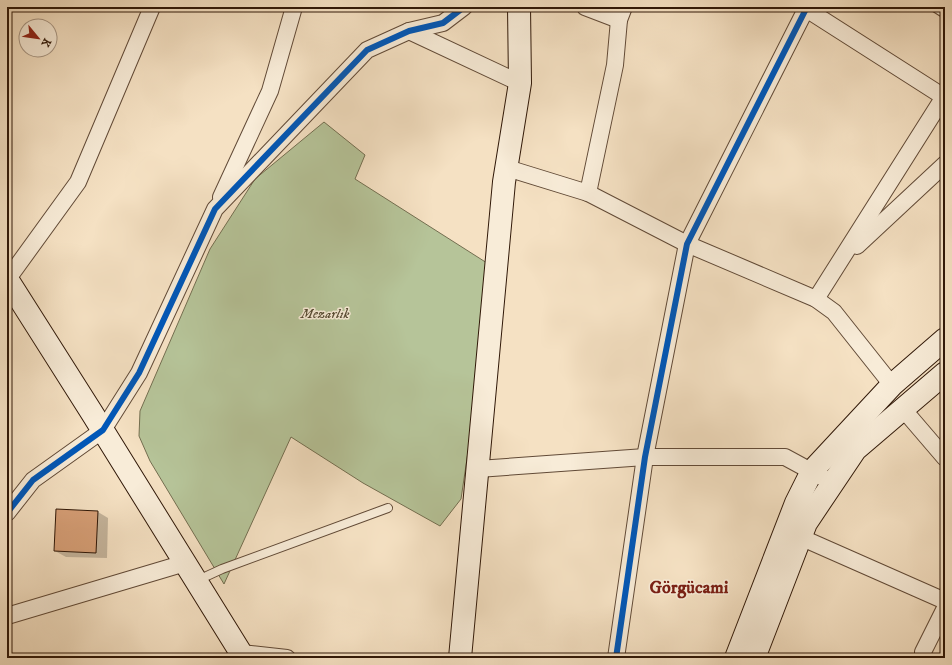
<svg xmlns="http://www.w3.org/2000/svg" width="952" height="665" viewBox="0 0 952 665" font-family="'IM FELL DW Pica',serif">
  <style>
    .green { fill: #b6c499; stroke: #736e50 }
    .shadow { fill: #0003 }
    .building { fill: #d69f77; stroke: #301808 }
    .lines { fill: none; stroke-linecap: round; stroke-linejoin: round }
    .lane-casing { stroke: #614a37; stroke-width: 10 }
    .street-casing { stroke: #614a37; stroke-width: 18 }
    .secondary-casing { stroke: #301808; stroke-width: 24 }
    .lane { stroke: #f8ecd8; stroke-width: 8 }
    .street { stroke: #f8ecd8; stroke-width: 16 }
    .secondary { stroke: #f8ecd8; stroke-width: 22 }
    .cycleway-casing { stroke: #f8ecd8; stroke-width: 8 }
    .cycleway { stroke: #0057b8; stroke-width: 6 }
    .labels { text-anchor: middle; stroke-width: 3; stroke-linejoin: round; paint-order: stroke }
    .park-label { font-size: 14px; font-style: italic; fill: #584c34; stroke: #f8ecd8 }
    .district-label { font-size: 18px; font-weight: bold; fill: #7a1f14; stroke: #f8ecd8 }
  </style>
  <rect width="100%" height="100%" fill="#f5e1c3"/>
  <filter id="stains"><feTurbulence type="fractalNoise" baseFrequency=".005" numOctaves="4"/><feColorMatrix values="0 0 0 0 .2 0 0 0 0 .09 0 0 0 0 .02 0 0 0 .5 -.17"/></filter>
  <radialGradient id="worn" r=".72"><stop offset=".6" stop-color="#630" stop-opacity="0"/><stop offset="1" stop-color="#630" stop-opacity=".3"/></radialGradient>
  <polygon class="green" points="324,122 365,155 355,179 487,263 473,418 461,499 440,526 363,483 291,437 224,584 150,461 139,436 140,411 210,249 255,179"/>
  <polygon class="shadow" points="98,512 108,518 107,558 66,557 55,551"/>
  <polygon class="building" points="56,509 98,511 96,553 54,551"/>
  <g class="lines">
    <g class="lane-casing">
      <g id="lane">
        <polyline points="934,7 945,14"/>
        <polyline points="196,581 222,569 388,508"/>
      </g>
    </g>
    <g class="street-casing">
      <g id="street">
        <polyline points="585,7 619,20"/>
        <polyline points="803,7 944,97"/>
        <polyline points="409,31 520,83"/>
        <polyline points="507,168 588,193 687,244 816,299 834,312 892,385"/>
        <polyline points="588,193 615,65 619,20 624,7"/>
        <polyline points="221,197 270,91 294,7"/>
        <polyline points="857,246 945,164"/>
        <polyline points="7,280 78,182 152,7"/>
        <polyline points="816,299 945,95"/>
        <polyline points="903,409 945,458"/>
        <polyline points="478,469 645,457 785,457 833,483"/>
        <polyline points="7,513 33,480 103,430 139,373 215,209 367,50 409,31 443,23 464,7"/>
        <polyline points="800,537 945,601"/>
        <polyline points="7,616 185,563"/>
        <polyline points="923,652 945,608"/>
        <polyline points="241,653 287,658"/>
        <polyline points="616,658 645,457 687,244 807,7"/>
      </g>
    </g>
    <g class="secondary-casing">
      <g id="secondary">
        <polyline points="7,279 92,413 244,658"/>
        <polyline points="460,658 504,182 520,83 519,7"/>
        <polyline points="736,658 796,503 812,471 892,385 945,339"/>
        <polyline points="754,658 806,523 855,450 945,373"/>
      </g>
    </g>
    <use href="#lane" class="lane"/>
    <use href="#street" class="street"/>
    <use href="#secondary" class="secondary"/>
    <g class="cycleway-casing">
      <g id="cycleway">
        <polyline points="7,513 33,480 103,430 139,373 215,209 367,50 409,31 443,23 464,7"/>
        <polyline points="616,658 645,457 687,244 807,7"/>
      </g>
    </g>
    <use href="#cycleway" class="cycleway"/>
  </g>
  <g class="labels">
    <g class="park-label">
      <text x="325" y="318">Mezarlık</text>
    </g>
    <g class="district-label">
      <text x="689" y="593">Görgücami</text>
    </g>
  </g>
  <rect width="952" height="665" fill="none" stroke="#f5e1c3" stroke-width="24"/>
  <rect x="8" y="8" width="936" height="649" fill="none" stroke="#301808" stroke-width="2"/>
  <rect x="12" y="12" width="928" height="641" fill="none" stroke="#301808"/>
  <g transform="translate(38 38) rotate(119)"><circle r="19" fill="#f8ecd8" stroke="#a89785"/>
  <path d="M0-3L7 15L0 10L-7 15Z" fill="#8f2418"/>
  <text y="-6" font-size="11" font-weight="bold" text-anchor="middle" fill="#301808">K</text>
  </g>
  <rect width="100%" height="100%" filter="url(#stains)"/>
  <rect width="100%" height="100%" fill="url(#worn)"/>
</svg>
